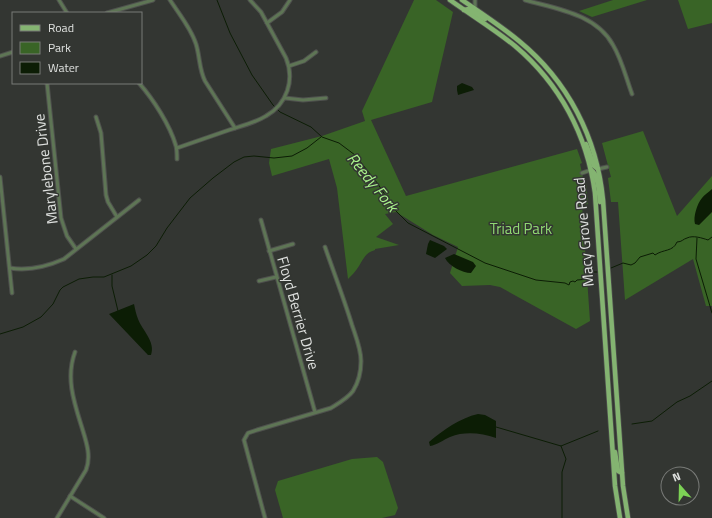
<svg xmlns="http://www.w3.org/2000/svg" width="712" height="518" viewBox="0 0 712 518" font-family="'Titillium Web',sans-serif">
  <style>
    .green { fill: #396426 }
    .water { fill: #0c1d05 }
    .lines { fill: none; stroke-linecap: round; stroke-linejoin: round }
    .stream { stroke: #0c1d05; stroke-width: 1 }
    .street-casing { stroke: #4f514e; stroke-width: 5 }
    .primary-casing { stroke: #4f514e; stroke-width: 6 }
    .street { stroke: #5e7555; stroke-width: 3 }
    .primary { stroke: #84b471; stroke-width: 4.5 }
    .labels { text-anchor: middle; stroke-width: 3; stroke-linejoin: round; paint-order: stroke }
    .street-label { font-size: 15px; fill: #dfe1df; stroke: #333632 }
    .park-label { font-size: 15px; fill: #90d972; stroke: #333632 }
    .water-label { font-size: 16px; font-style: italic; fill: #a9f38b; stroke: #333632 }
  </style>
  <rect width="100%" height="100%" fill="#333632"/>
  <g class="green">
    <path d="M414 0H436L453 12 432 102 371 120 406 196 577 149 582 163 580 164 584 182H586L588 204 582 205 590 321 576 329 500 287 490 285 462 286 450 273 458 247 433 235 396 212 385 214 393 224 376 237 399 245 375 249V250C365 253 364 258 359 266 356 271 352 275 348 279L337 188 329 159 272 176 269 163 271 149 322 136 365 121 362 111Z"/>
    <polygon points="613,0 647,0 592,17 579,11"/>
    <polygon points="678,0 712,0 712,23 688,29"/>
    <polygon points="643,131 677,216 712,176 712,306 706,306 693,259 625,300 618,202 611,202 608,178 611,177 602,143"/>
    <polygon points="377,457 383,462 398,508 395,515 382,518 283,518 275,490 278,481 352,459"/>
  </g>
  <g class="water">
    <polygon points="462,83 472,87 474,90 458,95 457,90 457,86"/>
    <path d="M712 189V212L699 225 695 224C693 217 697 204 702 198 704 195 709 192 712 189Z"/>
    <polygon points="430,240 444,246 447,249 435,258 426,254 428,244"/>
    <path d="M454 254 473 262 476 266 471 273C462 273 449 266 445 258Z"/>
    <path d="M134 304C135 309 136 314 138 319 142 330 156 342 151 355H148L109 314Z"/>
    <path d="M478 414 485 415 496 421V438C481 433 465 431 450 437 443 440 437 445 430 446L429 442C443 430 460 418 478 414Z"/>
  </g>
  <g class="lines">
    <g class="stream">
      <polyline points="217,0 230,33 252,75 273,105 280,112 311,127 322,137 339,143 355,155 378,184 394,209 408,223 485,263 536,280 565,283 569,285 570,282 573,281 575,282 577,280 590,279 590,276 593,272 599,272"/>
      <polyline points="697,238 696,259 712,313"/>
      <path d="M611 268 623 263 631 265 635 263 640 257 653 253 655 255C663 249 673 252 677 242 682 242 683 239 687 238 693 235 702 238 708 240L712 237"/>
      <polyline points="112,275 112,286 118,311"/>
      <polyline points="0,334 23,327 41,317 53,304 60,290 63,287 79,279 93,277 104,277 131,266 147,255 156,246 167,228 190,198 213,178 234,162 244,157 254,156 274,158 292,156 307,148 321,137"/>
      <polyline points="632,424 652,421 677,402 690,396 712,381"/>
      <polyline points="496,427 561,446 598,431"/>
      <polyline points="561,446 566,459 562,472 562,518"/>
    </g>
    <g class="street-casing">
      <g id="street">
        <polyline points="59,0 67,13"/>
        <path d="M170 0C179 14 191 28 196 44 200 57 199 69 205 81L235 128"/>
        <polyline points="475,0 475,9"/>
        <path d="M525 0C557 9 596 14 613 45 622 60 626 78 632 94"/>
        <polyline points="107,13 153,0"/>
        <polyline points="267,23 282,12 290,0"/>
        <polyline points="0,56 13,52"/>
        <polyline points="289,66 304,61 316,52"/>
        <polyline points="47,83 61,218 67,236 76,249"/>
        <path d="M139 83C153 99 170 125 176 146 177 150 177 155 177 159"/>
        <polyline points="285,98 303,100 326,98"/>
        <polyline points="96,117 101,133 106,195 108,202 117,217"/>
        <path d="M177 148C194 142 212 136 229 130 241 126 255 123 266 116 287 104 295 80 286 58L261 12 250 0"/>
        <polyline points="598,169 607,167"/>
        <polyline points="582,173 591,170"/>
        <polyline points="0,177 12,293"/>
        <polyline points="261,220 315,412"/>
        <polyline points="269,251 293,244"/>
        <path d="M10 268C29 271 46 267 64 259L139 200"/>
        <polyline points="259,281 276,277"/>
        <polyline points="70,496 104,518"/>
        <path d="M57 518 86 470C91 457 87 444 83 431 75 405 65 379 75 352"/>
        <path d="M265 518 244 440 248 433 257 430 331 408C339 403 348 398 353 391 358 383 361 371 361 361 361 349 356 337 352 325 344 299 334 273 325 247"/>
      </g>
    </g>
    <g class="primary-casing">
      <g id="primary">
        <path d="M450 0C471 15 494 29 515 46 560 84 587 135 595 193L615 486 620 518"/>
        <path d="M462 0C481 13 501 26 519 41 568 81 597 138 603 200L623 486 628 518"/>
        <polyline points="464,10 469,9 485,19"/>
        <polyline points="586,144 594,166 598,169"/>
        <path d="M591 170C599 175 599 193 600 202"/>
        <polyline points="615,452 618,471 622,473"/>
      </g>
    </g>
    <use href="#street" class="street"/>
    <use href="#primary" class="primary"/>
  </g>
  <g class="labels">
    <g class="street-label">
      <text transform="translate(46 169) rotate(-97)" y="5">Marylebone Drive</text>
      <text transform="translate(584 232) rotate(-95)" y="5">Macy Grove Road</text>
      <text transform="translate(298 313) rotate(74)" y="5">Floyd Berrier Drive</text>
    </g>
    <g class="park-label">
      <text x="521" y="234">Triad Park</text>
    </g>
    <g class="water-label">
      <text transform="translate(373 182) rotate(51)" y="6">Reedy Fork</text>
    </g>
  </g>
  <rect x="12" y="12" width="130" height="72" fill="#333632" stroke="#787a77"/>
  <rect x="20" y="25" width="20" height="6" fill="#84b471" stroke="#787a77"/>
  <text x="48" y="32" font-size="12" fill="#dfe1df">Road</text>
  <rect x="20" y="42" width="20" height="12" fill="#396426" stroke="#787a77"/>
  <text x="48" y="52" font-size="12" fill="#dfe1df">Park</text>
  <rect x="20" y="62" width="20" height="12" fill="#0c1d05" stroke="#787a77"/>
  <text x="48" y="72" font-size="12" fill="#dfe1df">Water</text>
  <g transform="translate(680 486) rotate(340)"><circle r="19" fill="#333632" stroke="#787a77"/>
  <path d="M0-3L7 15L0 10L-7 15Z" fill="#7cd155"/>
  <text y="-6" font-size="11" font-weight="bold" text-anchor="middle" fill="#dfe1df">N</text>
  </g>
</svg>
